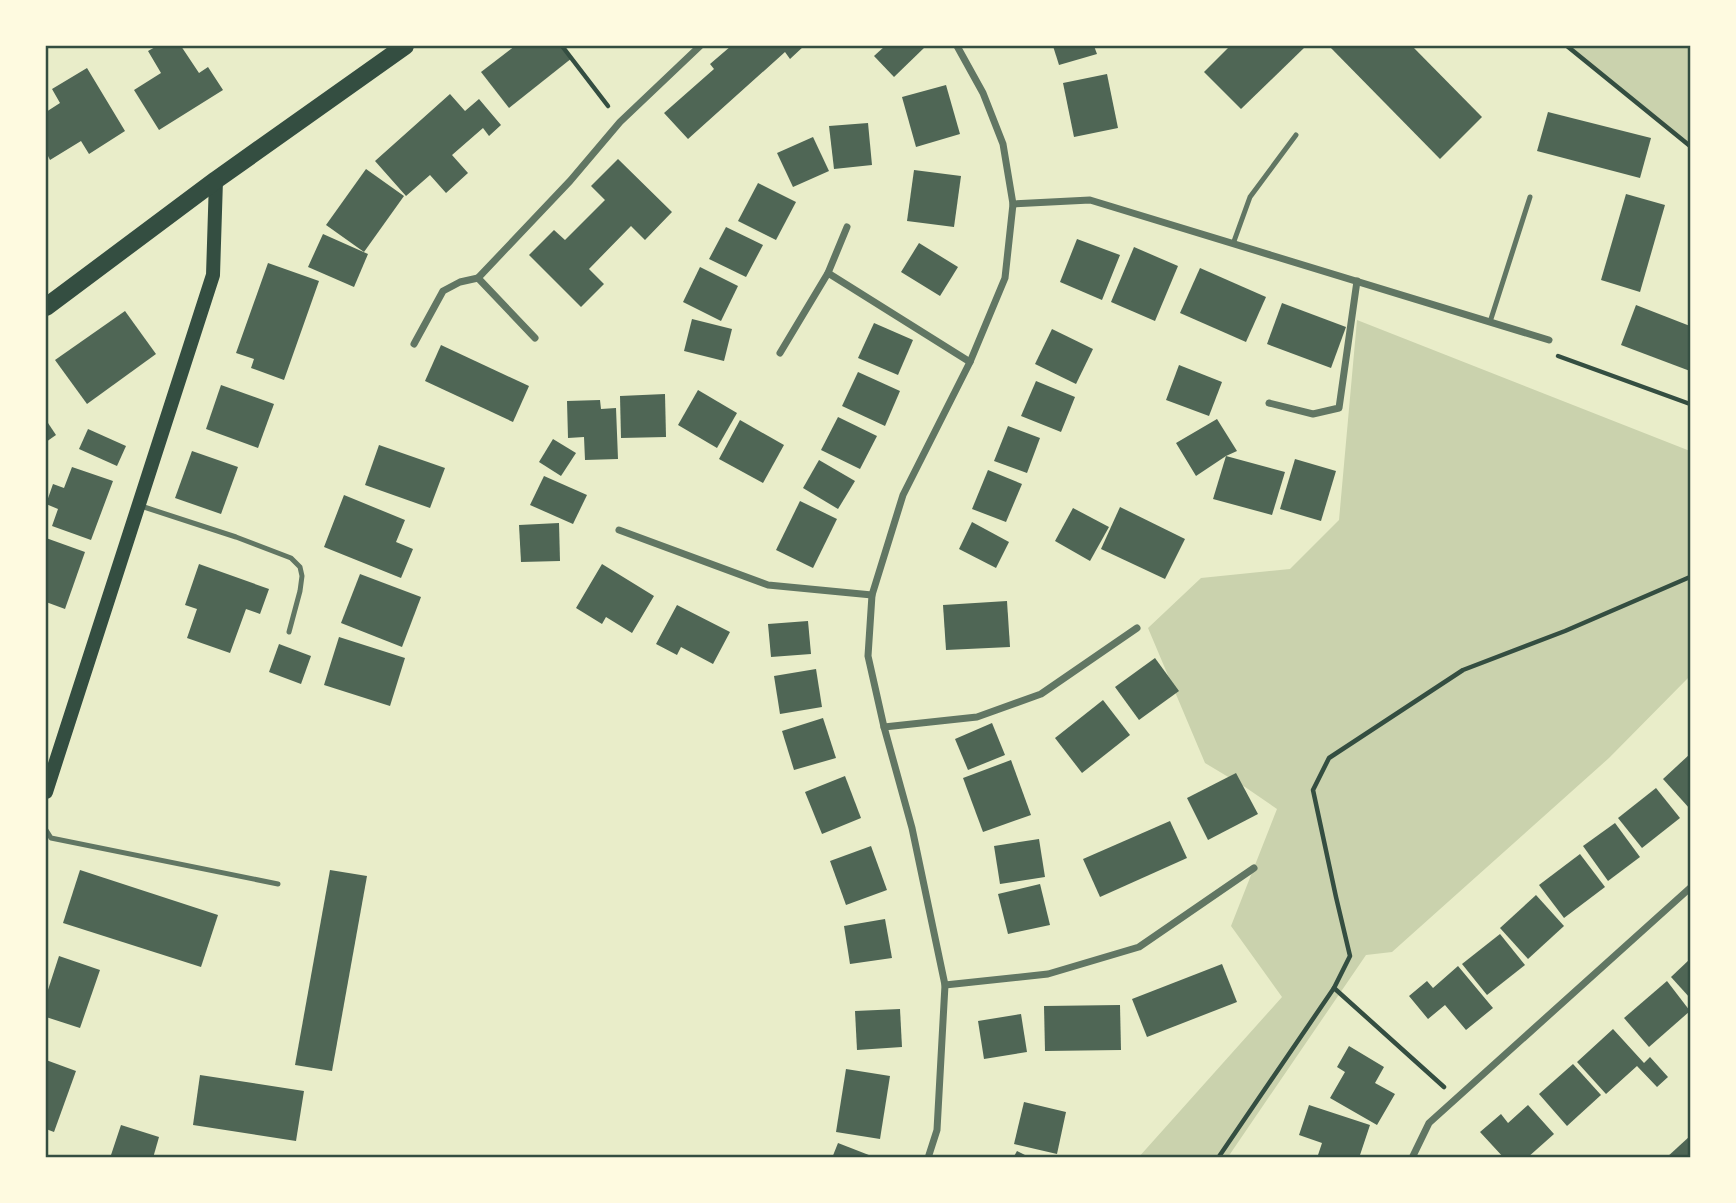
<svg xmlns="http://www.w3.org/2000/svg" width="1736" height="1203" viewBox="0 0 1736 1203" font-family="'Fira Sans',sans-serif">
  <style>
    .green { fill: #cad2ad }
    .building { fill: #4f6655 }
    .lines { fill: none; stroke-linecap: round; stroke-linejoin: round }
    .path { stroke: #344e41; stroke-width: 4.5 }
    .service { stroke: #617663; stroke-width: 5 }
    .minor { stroke: #617663; stroke-width: 7 }
    .secondary { stroke: #344e41; stroke-width: 14 }
    .primary { stroke: #344e41; stroke-width: 18 }
    .neatline { fill: none; stroke: #344e41; stroke-width: 2.5 }
  </style>
  <rect width="100%" height="100%" fill="#e9edc9"/>
  <g class="green">
    <polygon points="1567,46 1690,46 1690,146"/>
    <polygon points="1357,320 1690,451 1690,676 1609,758 1392,952 1366,955 1228,1157 1138,1158 1282,997 1231,926 1277,809 1245,787 1205,763 1148,628 1201,578 1290,569 1339,520"/>
  </g>
  <g class="building">
    <polygon points="157,46 181,46 199,73 208,67 223,90 159,130 134,90 161,73 148,51"/>
    <polygon points="515,46 562,46 572,58 509,108 481,72"/>
    <polygon points="731,46 804,46 790,59 785,52 688,139 664,113 714,69 710,64"/>
    <polygon points="885,46 924,46 925,47 894,77 874,56"/>
    <polygon points="1053,46 1094,46 1097,54 1059,65"/>
    <polygon points="1230,46 1306,46 1241,109 1204,72"/>
    <polygon points="1329,46 1412,46 1482,117 1440,159"/>
    <polygon points="87,68 125,131 89,154 81,141 50,160 46,152 46,112 60,103 52,89"/>
    <polygon points="1107,74 1118,128 1074,137 1063,83"/>
    <polygon points="946,85 960,134 916,147 902,97"/>
    <polygon points="450,94 465,111 479,99 501,125 489,136 483,128 452,155 468,173 446,193 430,175 406,196 375,161"/>
    <polygon points="1548,112 1651,138 1640,178 1537,151"/>
    <polygon points="868,123 872,165 834,169 829,126"/>
    <polygon points="813,137 829,171 793,187 777,153"/>
    <polygon points="618,159 672,212 645,240 631,226 589,269 604,284 581,307 529,255 554,230 565,240 605,200 591,186"/>
    <polygon points="366,169 404,196 364,252 326,225"/>
    <polygon points="914,170 961,176 954,227 907,221"/>
    <polygon points="758,183 796,202 776,240 738,221"/>
    <polygon points="1626,194 1665,205 1640,292 1601,280"/>
    <polygon points="726,227 763,245 746,277 709,259"/>
    <polygon points="323,234 368,254 354,287 308,267"/>
    <polygon points="1077,239 1120,255 1102,300 1060,282"/>
    <polygon points="919,243 958,267 940,296 901,272"/>
    <polygon points="1134,247 1178,266 1155,321 1111,302"/>
    <polygon points="268,263 319,281 284,380 251,368 254,359 236,353"/>
    <polygon points="700,267 738,286 721,321 683,302"/>
    <polygon points="1200,268 1266,297 1246,342 1180,313"/>
    <polygon points="1282,303 1346,327 1331,368 1267,344"/>
    <polygon points="1636,305 1690,326 1690,371 1621,345"/>
    <polygon points="125,311 156,354 87,404 55,360"/>
    <polygon points="692,319 732,329 724,361 684,351"/>
    <polygon points="874,323 913,340 898,375 858,358"/>
    <polygon points="1052,329 1093,349 1076,384 1035,364"/>
    <polygon points="441,345 529,386 513,422 425,381"/>
    <polygon points="1179,365 1222,382 1209,416 1166,400"/>
    <polygon points="858,372 900,391 885,426 842,406"/>
    <polygon points="1036,381 1075,397 1061,432 1021,416"/>
    <polygon points="221,385 274,404 258,448 206,429"/>
    <polygon points="698,390 737,413 717,448 678,425"/>
    <polygon points="665,394 666,437 621,438 620,396"/>
    <polygon points="600,400 601,409 616,408 618,459 585,460 584,437 568,438 567,401"/>
    <polygon points="838,417 877,436 860,469 821,450"/>
    <polygon points="1217,419 1237,451 1226,456 1196,476 1176,443"/>
    <polygon points="46,420 56,435 46,442"/>
    <polygon points="740,420 784,445 763,483 719,459"/>
    <polygon points="1008,426 1040,438 1027,473 994,461"/>
    <polygon points="88,429 126,446 117,466 79,449"/>
    <polygon points="553,439 576,453 561,476 539,462"/>
    <polygon points="379,445 445,468 430,508 365,485"/>
    <polygon points="192,451 238,467 221,514 175,498"/>
    <polygon points="1226,456 1285,472 1272,515 1213,499"/>
    <polygon points="1295,459 1336,471 1321,521 1280,509"/>
    <polygon points="819,460 855,481 838,509 803,488"/>
    <polygon points="72,467 113,481 91,540 52,526 58,509 46,504 53,484 64,488"/>
    <polygon points="988,470 1022,484 1006,522 972,509"/>
    <polygon points="544,476 587,495 573,524 530,505"/>
    <polygon points="344,495 405,520 396,542 413,549 401,578 324,547"/>
    <polygon points="800,501 837,519 813,568 776,550"/>
    <polygon points="1120,507 1185,539 1165,579 1101,549"/>
    <polygon points="1073,508 1109,527 1090,561 1055,541"/>
    <polygon points="972,522 1009,542 996,568 959,549"/>
    <polygon points="559,523 560,561 521,562 519,525"/>
    <polygon points="46,538 85,552 65,609 46,602"/>
    <polygon points="199,564 269,589 260,614 246,609 230,653 187,638 197,609 185,605"/>
    <polygon points="602,564 654,596 632,633 606,617 602,624 576,608"/>
    <polygon points="360,574 421,597 402,647 341,623"/>
    <polygon points="1007,601 1010,647 946,650 943,605"/>
    <polygon points="677,605 730,632 713,664 681,647 677,655 656,644"/>
    <polygon points="808,621 811,654 771,657 768,624"/>
    <polygon points="339,637 405,658 390,706 324,685"/>
    <polygon points="279,644 311,656 301,684 269,672"/>
    <polygon points="1155,658 1179,691 1139,720 1115,687"/>
    <polygon points="816,669 822,707 780,714 774,676"/>
    <polygon points="1103,700 1130,735 1082,773 1055,738"/>
    <polygon points="823,718 836,758 794,770 782,731"/>
    <polygon points="992,723 1005,755 968,770 955,739"/>
    <polygon points="1690,754 1690,809 1663,779"/>
    <polygon points="1011,760 1031,815 983,832 963,778"/>
    <polygon points="1236,773 1258,814 1208,840 1187,798"/>
    <polygon points="845,776 861,818 822,834 805,792"/>
    <polygon points="1656,788 1680,818 1642,848 1618,818"/>
    <polygon points="1170,821 1187,858 1100,897 1083,859"/>
    <polygon points="1615,823 1640,857 1608,881 1583,846"/>
    <polygon points="1039,839 1045,877 1000,884 994,846"/>
    <polygon points="871,846 887,890 846,905 830,861"/>
    <polygon points="1580,854 1605,887 1564,918 1539,885"/>
    <polygon points="80,870 218,915 201,967 63,923"/>
    <polygon points="330,870 367,876 332,1071 295,1065"/>
    <polygon points="1040,884 1050,925 1008,934 998,894"/>
    <polygon points="1536,895 1564,926 1528,959 1500,928"/>
    <polygon points="885,919 892,958 850,964 844,926"/>
    <polygon points="1500,934 1525,965 1487,995 1462,964"/>
    <polygon points="59,956 100,970 80,1028 46,1017 46,996"/>
    <polygon points="1690,959 1690,998 1671,977"/>
    <polygon points="1222,964 1237,1002 1147,1037 1132,999"/>
    <polygon points="1458,966 1493,1008 1466,1030 1445,1005 1428,1019 1409,996 1427,981 1433,988"/>
    <polygon points="1667,981 1690,1011 1649,1047 1624,1018"/>
    <polygon points="1120,1005 1121,1050 1045,1051 1044,1006"/>
    <polygon points="900,1009 902,1047 857,1050 855,1011"/>
    <polygon points="1021,1014 1027,1052 984,1059 978,1021"/>
    <polygon points="1613,1029 1644,1063 1650,1057 1668,1077 1657,1087 1637,1066 1606,1094 1577,1062"/>
    <polygon points="1349,1046 1384,1067 1375,1083 1395,1094 1377,1125 1330,1098 1345,1072 1337,1067"/>
    <polygon points="46,1060 76,1071 54,1132 46,1129"/>
    <polygon points="1573,1064 1601,1095 1567,1126 1539,1094"/>
    <polygon points="846,1069 890,1076 880,1139 836,1132"/>
    <polygon points="200,1075 304,1091 296,1141 193,1125"/>
    <polygon points="1024,1102 1066,1112 1057,1154 1014,1144"/>
    <polygon points="1309,1105 1370,1125 1359,1158 1317,1158 1322,1143 1299,1135"/>
    <polygon points="1528,1105 1554,1134 1527,1158 1504,1158 1480,1132 1501,1114 1508,1123"/>
    <polygon points="121,1125 159,1137 153,1158 110,1158"/>
    <polygon points="1690,1136 1690,1158 1666,1158"/>
    <polygon points="838,1143 874,1157 874,1158 832,1158"/>
    <polygon points="1017,1151 1031,1158 1013,1158"/>
  </g>
  <g class="lines">
    <g class="path">
      <polyline points="562,46 608,106"/>
      <polyline points="1567,46 1690,146"/>
      <polyline points="1558,356 1690,404"/>
      <polyline points="1334,988 1444,1087"/>
      <polyline points="1218,1158 1334,988 1350,956 1336,897 1313,790 1329,758 1463,670 1565,631 1690,577"/>
    </g>
    <g class="service">
      <polyline points="1233,244 1250,197 1296,135"/>
      <polyline points="1490,322 1530,197"/>
      <polyline points="141,506 236,537 291,558 300,567 302,576 300,591 289,632"/>
      <polyline points="46,830 51,838 278,884"/>
    </g>
    <g class="minor">
      <polyline points="1013,204 1090,200 1549,340"/>
      <polyline points="828,273 970,362"/>
      <polyline points="535,338 478,278 570,181 620,122 700,46"/>
      <polyline points="414,344 443,291 460,282 478,278"/>
      <polyline points="780,353 828,273 847,227"/>
      <polyline points="1269,403 1313,414 1339,408 1357,281"/>
      <polyline points="619,530 768,585 872,595"/>
      <polyline points="884,727 977,717 1041,694 1137,628"/>
      <polyline points="945,985 1048,974 1139,947 1254,868"/>
      <polyline points="928,1158 937,1130 945,985 912,828 884,727 868,656 872,595 903,495 970,362 1005,278 1013,204 1003,144 983,93 957,46"/>
      <polyline points="1412,1158 1429,1123 1690,888"/>
    </g>
    <polyline class="secondary" points="46,792 213,275 216,180"/>
    <polyline class="primary" points="46,307 216,180 405,46"/>
  </g>
  <rect width="1736" height="1203" fill="none" stroke="#fefae0" stroke-width="94"/>
  <rect x="47" y="47" width="1642" height="1109" class="neatline"/>
</svg>
